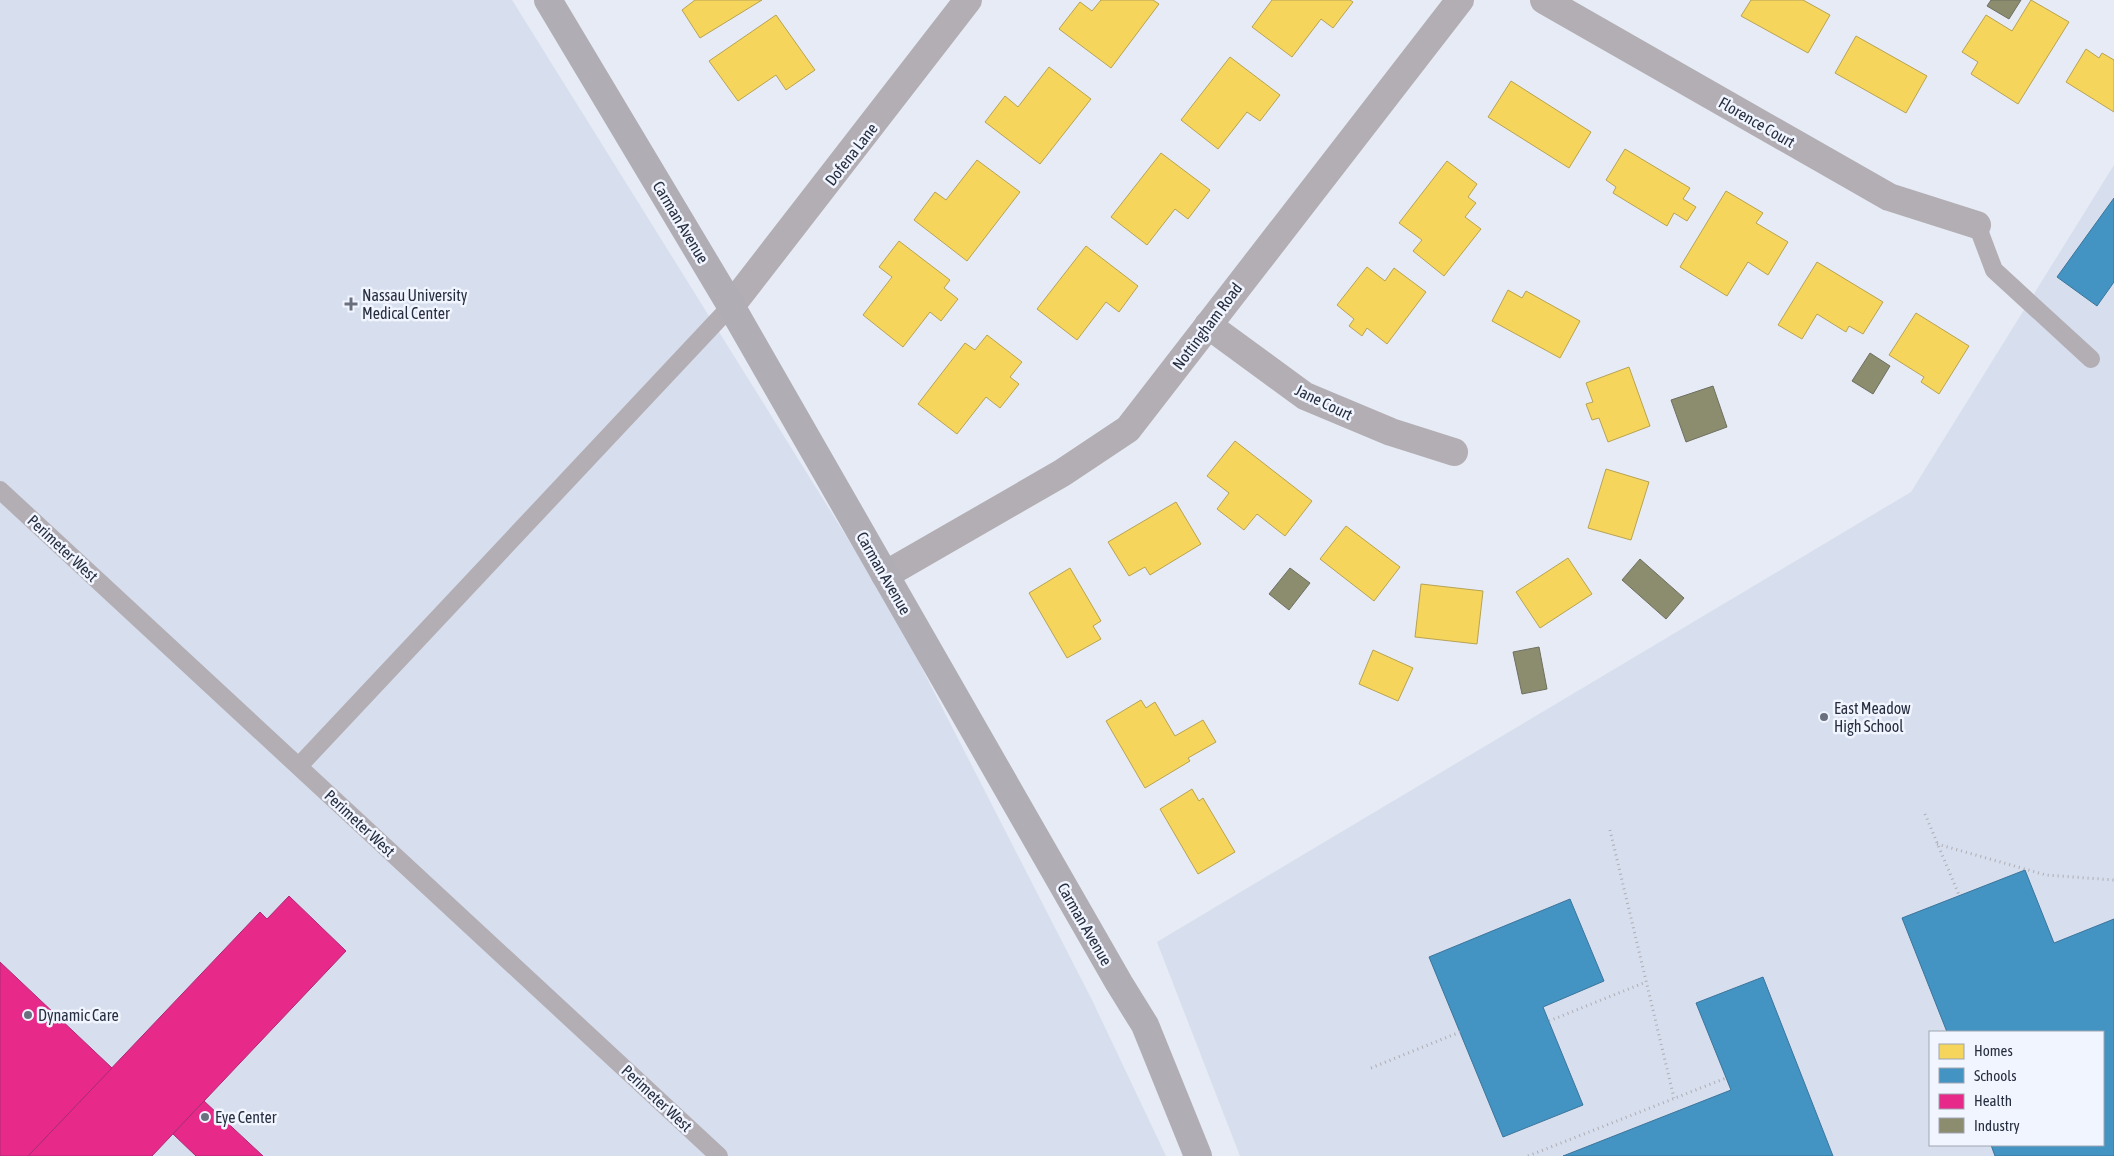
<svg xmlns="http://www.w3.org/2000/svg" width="2114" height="1156" viewBox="0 0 2114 1156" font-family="'Asap Condensed',sans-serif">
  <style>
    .built { fill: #d7deee; fill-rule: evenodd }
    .homes { fill: #f6d55c; stroke: #b8a353 }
    .schools { fill: #4393c3; stroke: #3b759b }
    .health { fill: #e7298a; stroke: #ad2a74 }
    .industry { fill: #8c8c6e; stroke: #6e7060 }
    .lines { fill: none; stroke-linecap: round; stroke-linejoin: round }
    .path { stroke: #aeadb3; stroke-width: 3; stroke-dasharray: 1 4; stroke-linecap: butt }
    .service { stroke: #b2aeb4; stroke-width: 18 }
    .minor { stroke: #b2aeb4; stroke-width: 28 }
    .secondary { stroke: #b0aeb4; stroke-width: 28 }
    .poi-dot { fill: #6a707f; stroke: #f1f5ff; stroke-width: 2 }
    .labels { text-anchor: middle; stroke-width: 5; stroke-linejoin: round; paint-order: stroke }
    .street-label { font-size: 16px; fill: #272e3f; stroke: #f1f5ff }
    .poi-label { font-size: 16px; fill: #272e3f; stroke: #f1f5ff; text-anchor: start }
  </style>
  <rect width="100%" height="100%" fill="#e6ebf5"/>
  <g class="built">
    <polygon points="0,0 512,0 891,608 1092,1000 1166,1156 0,1156"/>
    <path d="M2114 165V1156H1240L1157 942 1911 492ZM1930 1032H2103V1145H1930Z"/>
  </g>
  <g class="homes">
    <polygon points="695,0 762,0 700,38 682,10"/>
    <polygon points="1101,0 1153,0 1159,4 1111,68 1059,29 1080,2 1092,11"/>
    <polygon points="1272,0 1350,0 1353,2 1333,28 1321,19 1292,57 1252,27"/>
    <polygon points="1751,0 1803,0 1830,15 1808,53 1741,16"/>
    <polygon points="2031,0 2069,22 2018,104 1971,74 1978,62 1962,52 1986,15 2012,31"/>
    <polygon points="776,15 815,70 786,90 776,75 738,101 709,61"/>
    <polygon points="1856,36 1927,76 1906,113 1835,73"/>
    <polygon points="2086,49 2099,58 2102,53 2114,60 2114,112 2066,82"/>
    <polygon points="1230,57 1280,95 1260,121 1247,112 1218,149 1181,120"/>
    <polygon points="1049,67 1091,99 1040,164 985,122 1005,96 1018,107"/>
    <polygon points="1511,81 1591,132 1569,168 1488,117"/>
    <polygon points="1625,149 1690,188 1683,199 1696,207 1687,221 1674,213 1667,226 1613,193 1616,187 1606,180"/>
    <polygon points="1161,153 1210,190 1188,219 1175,209 1147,245 1111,217"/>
    <polygon points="977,160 1020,192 967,261 914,220 935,192 946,200"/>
    <polygon points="1447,161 1477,184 1468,197 1476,203 1465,217 1481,229 1444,276 1413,251 1422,240 1399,223"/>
    <polygon points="1726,191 1763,213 1756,223 1788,242 1768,275 1748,262 1727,296 1680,267"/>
    <polygon points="899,241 950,280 944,288 958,299 941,321 930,312 903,347 863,315 892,277 879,267"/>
    <polygon points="1086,246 1138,286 1119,312 1106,302 1077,340 1037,309"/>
    <polygon points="1817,262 1883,302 1863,334 1849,326 1846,332 1817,314 1802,339 1778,325"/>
    <polygon points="1367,267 1385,281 1394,268 1426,292 1387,344 1367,328 1362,336 1349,326 1354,319 1337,305"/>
    <polygon points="1508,290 1522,298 1526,291 1580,321 1560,358 1492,321"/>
    <polygon points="1916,313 1969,346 1939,394 1921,382 1924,377 1889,355"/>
    <polygon points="987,335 1022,362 1010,377 1019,384 1000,408 986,397 957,434 918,404 965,343 975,350"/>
    <polygon points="1629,367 1650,426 1608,442 1599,418 1592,420 1586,404 1593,402 1586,383"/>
    <polygon points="1235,441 1312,501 1285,536 1257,514 1244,530 1217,509 1229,493 1207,476"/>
    <polygon points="1606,469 1649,482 1631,540 1588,528"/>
    <polygon points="1176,502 1201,544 1150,575 1145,567 1129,576 1108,542"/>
    <polygon points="1346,526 1400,567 1374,601 1320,559"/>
    <polygon points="1568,558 1592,594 1540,628 1516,592"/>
    <polygon points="1070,568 1101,621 1093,626 1101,639 1067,658 1029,593"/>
    <polygon points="1421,584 1483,591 1477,644 1415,637"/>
    <polygon points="1373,650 1413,668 1398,701 1359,684"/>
    <polygon points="1141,700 1146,708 1155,702 1175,736 1203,720 1216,742 1188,758 1190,761 1145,788 1106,721"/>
    <polygon points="1192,789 1199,801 1203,798 1235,852 1198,874 1160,809"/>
  </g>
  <g class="schools">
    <polygon points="2114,198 2114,282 2097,306 2057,277"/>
    <polygon points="2025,870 2054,943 2114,919 2114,1156 1995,1156 1991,1145 2103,1145 2103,1032 1947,1032 1902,918"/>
    <polygon points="1570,899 1604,981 1543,1007 1583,1105 1503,1137 1429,957"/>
    <polygon points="1763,977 1833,1156 1563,1156 1731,1090 1696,1003"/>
  </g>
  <g class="health">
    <polygon points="289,896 346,951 152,1156 28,1156 260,912 267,919"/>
    <polygon points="0,962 112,1068 28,1156 0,1156"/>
    <polygon points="204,1101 263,1156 196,1156 173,1134"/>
  </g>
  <g class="industry">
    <polygon points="1991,0 2021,0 2009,19 1987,6"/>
    <polygon points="1870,353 1890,366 1873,394 1852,381"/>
    <polygon points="1713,386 1727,427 1686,442 1671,400"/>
    <polygon points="1640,559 1684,598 1666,619 1622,580"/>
    <polygon points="1290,568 1310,583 1289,610 1269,594"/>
    <polygon points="1539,647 1547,689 1522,694 1513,652"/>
  </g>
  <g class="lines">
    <g class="path">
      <polyline points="1925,814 1959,895"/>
      <polyline points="1610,830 1674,1098"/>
      <polyline points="1937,844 2046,875 2114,880"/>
      <polyline points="1549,1021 1646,982"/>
      <polyline points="1371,1068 1460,1032"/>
      <polyline points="1528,1156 1726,1078"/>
    </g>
    <g class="service">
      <polyline points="1977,225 1994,270 2091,359"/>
      <polyline points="0,490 719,1156"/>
      <polyline points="299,766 731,306"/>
    </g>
    <g class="minor">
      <polyline points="1544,0 1889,197 1977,225"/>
      <polyline points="731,306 968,0"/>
      <polyline points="1208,325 1305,396 1391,432 1454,452"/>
      <polyline points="885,575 1062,473 1128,429 1460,0"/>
    </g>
    <polyline class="secondary" points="548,0 731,306 1119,983 1145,1025 1198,1156"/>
  </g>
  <g class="poi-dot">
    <path d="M348.5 296.5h5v5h5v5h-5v5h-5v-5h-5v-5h5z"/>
    <circle cx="1824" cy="717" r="5"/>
    <circle cx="28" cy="1015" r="5"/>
    <circle cx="205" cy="1117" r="5"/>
  </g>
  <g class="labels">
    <g class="street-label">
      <text transform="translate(1757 122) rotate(30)" y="6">Florence Court</text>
      <text transform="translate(851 154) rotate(-52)" y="6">Dofena Lane</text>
      <text transform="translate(681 222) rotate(59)" y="6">Carman Avenue</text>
      <text transform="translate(1207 326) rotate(-53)" y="6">Nottingham Road</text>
      <text transform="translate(1324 402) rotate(26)" y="6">Jane Court</text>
      <text transform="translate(63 548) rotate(43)" y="6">Perimeter West</text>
      <text transform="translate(884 573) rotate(60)" y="6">Carman Avenue</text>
      <text transform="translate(360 823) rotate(43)" y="6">Perimeter West</text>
      <text transform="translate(1085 924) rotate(60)" y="6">Carman Avenue</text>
      <text transform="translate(657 1098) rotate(43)" y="6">Perimeter West</text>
    </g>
    <g class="poi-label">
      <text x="362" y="301">Nassau University<tspan x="362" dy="18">Medical Center</tspan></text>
      <text x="1834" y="714">East Meadow<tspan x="1834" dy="18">High School</tspan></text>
      <text x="38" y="1021">Dynamic Care</text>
      <text x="215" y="1123">Eye Center</text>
    </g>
  </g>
  <rect x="1929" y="1031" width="175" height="115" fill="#f1f5ff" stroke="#a0a5b2"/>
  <rect x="1939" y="1044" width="25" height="15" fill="#f6d55c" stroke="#a0a5b2"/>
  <text x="1974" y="1056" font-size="15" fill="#272e3f">Homes</text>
  <rect x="1939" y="1068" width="25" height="15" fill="#4393c3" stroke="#a0a5b2"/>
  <text x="1974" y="1081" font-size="15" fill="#272e3f">Schools</text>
  <rect x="1939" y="1094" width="25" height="15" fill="#e7298a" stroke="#a0a5b2"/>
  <text x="1974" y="1106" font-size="15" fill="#272e3f">Health</text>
  <rect x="1939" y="1118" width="25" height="15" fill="#8c8c6e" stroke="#a0a5b2"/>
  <text x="1974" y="1131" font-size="15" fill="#272e3f">Industry</text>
</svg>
